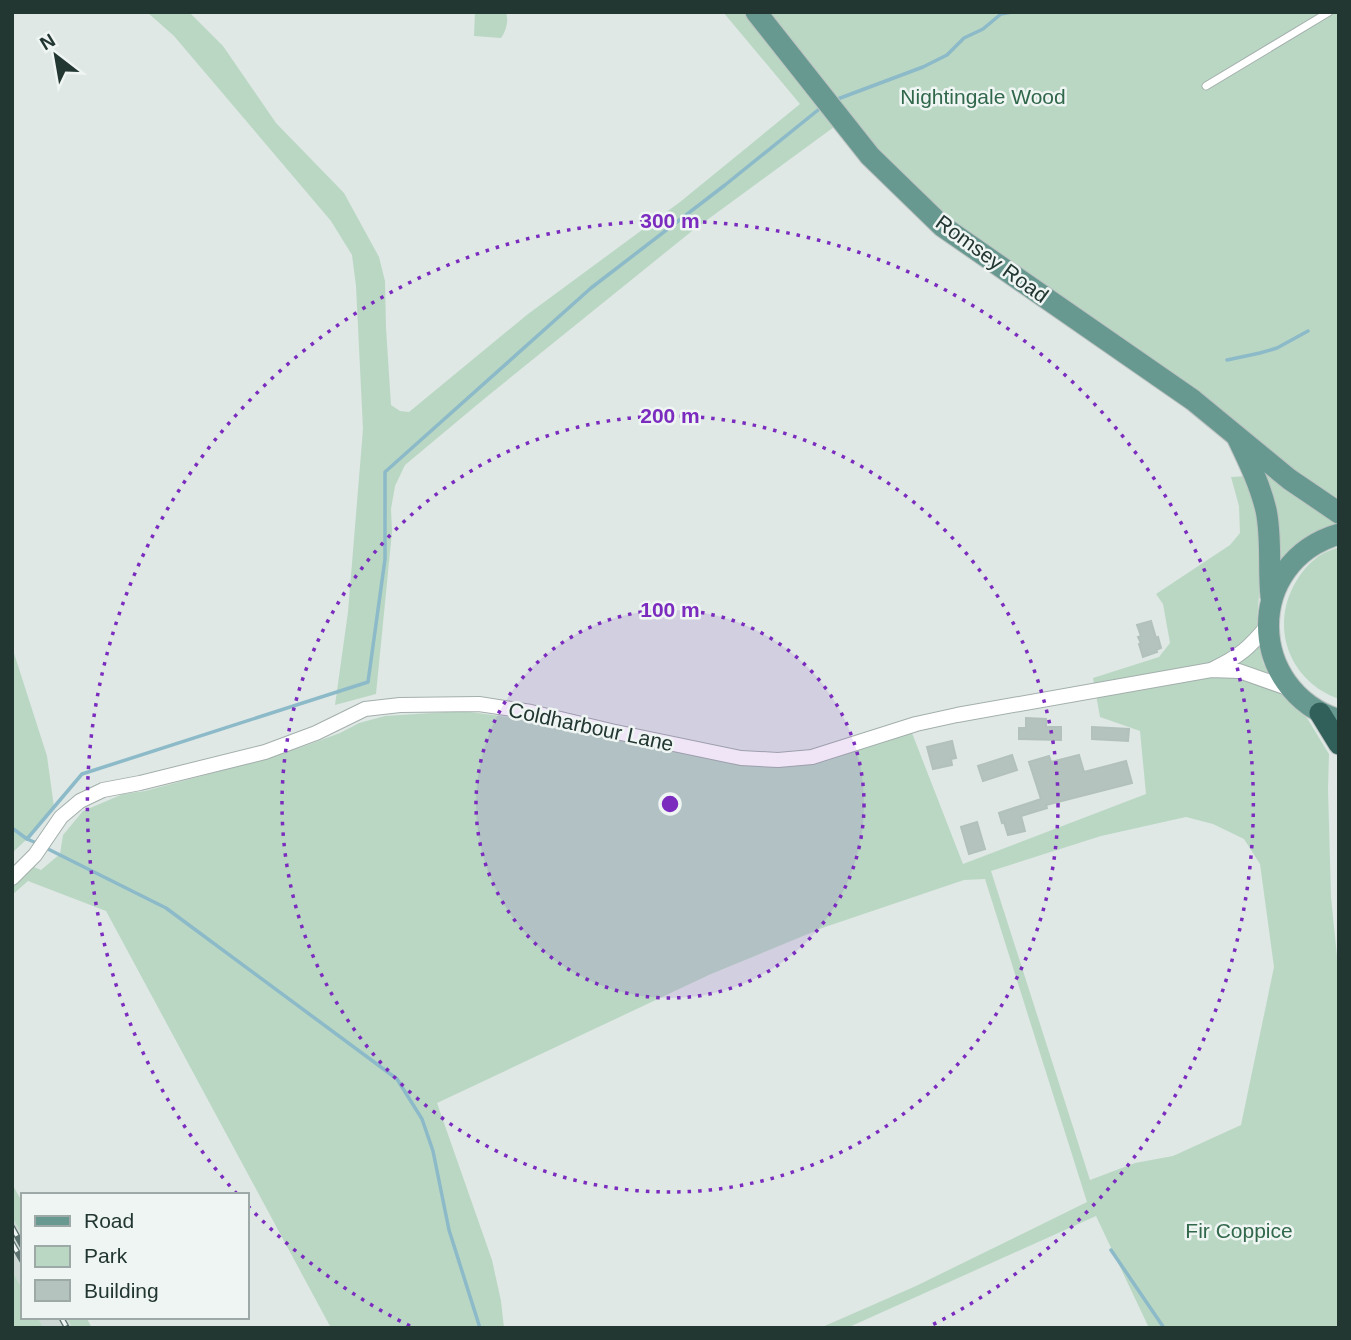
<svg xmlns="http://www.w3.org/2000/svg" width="1351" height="1340" viewBox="0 0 1351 1340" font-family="Arial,sans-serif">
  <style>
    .built { fill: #cdd8d4 }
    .green { fill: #bad7c4; fill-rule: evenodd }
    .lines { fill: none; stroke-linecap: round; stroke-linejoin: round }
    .stream { stroke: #8cbac8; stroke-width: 3.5 }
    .building { fill: #b5c3be; stroke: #b2c1bc; stroke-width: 2 }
    .lane-casing { stroke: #a3afac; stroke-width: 9 }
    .street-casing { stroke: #a3afac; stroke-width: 16 }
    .primary-casing { stroke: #bdc3c2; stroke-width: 23 }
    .highway-casing { stroke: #bdc3c2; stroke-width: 23 }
    .lane { stroke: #fff; stroke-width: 7 }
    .street { stroke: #fff; stroke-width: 14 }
    .primary { stroke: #689990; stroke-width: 21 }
    .highway { stroke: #315f59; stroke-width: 21 }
    .rail-casing { stroke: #5c726e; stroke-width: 6 }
    .rail { stroke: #eff5f3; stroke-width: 3.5; stroke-dasharray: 10; stroke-linecap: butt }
    .ring { fill: none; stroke: #7b2cbf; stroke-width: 3.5; stroke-dasharray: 3.5 7 }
    .labels { text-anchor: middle; stroke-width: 5; stroke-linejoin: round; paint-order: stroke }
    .park-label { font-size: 21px; fill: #31684b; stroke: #eff5f3 }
    .street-label { font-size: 21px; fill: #223632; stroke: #eff5f3 }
    .centre { fill: #7b2cbf; stroke: #eff5f3; stroke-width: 3.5 }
    .ring-label { font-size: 21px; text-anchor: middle; font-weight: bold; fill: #7b2cbf; stroke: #eff5f3; stroke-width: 5; stroke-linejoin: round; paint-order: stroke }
  </style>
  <rect width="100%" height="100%" fill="#dfe8e5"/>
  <g class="built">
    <polygon points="12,1217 23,1236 23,1290 12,1271"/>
    <polygon points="38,1317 67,1317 72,1328 43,1328"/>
  </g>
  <g class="green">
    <polygon points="147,12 189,12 223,46 276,123 344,193 379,257 385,281 386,328 391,405 400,411 409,412 528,314 680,202 800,104 723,12 1339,12 1339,500 1301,475 947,221 878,152 849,116 692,231 484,399 405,465 395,486 391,509 392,532 376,694 335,705 348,612 363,429 356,286 352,255 331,221 174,36"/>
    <path d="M475 12H506C509 21 506 31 501 38L474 36Z"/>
    <polygon points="1262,470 1339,525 1279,569"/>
    <path d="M1247 476 1263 538 1257 623 1263 663 1280 691 1304 713 1329 754 1328 789 1331 897 1339 976V1328H1149L1096 1216 847 1328H820L916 1286 1087 1202 985 879 964 880 825 927 711 974 437 1103 492 1260 501 1301 504 1328H331L106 911 28 881 12 895V887L34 867 41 870 60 854 63 835 83 811 123 794 145 791 235 767 299 748 340 733 359 723 385 716 462 711 538 721 568 728 738 763 782 767 912 733 963 864 1146 794 1140 731 1100 717 1093 678 1159 657 1170 643 1163 604 1156 594 1230 545 1240 533 1239 506 1231 477ZM1186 817 1213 824 1244 839 1260 864 1274 967 1241 1125 1173 1156 1135 1163 1090 1180 991 871 1101 836Z"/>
    <path d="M1339 547V699C1291 682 1270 630 1294 585 1301 572 1311 560 1324 553 1328 551 1334 549 1339 547Z"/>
    <polygon points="12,647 47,756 54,807 27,839 12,853"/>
    <polygon points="12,1184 23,1203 23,1236 12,1217"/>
    <polygon points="12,1271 23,1290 23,1317 38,1317 43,1328 12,1328"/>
    <polygon points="67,1317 86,1317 92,1328 72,1328"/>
  </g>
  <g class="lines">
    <g class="stream">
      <polyline points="835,100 923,67 947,55 964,38 983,29 1001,14 1012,12"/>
      <polyline points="1227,360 1260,353 1277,348 1308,331"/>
      <polyline points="12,828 27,839"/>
      <polyline points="39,844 27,839 82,774 368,682 385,559 385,472 591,288 725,185 823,106"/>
      <polyline points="46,848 166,908 397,1079 422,1119 433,1151 449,1230 480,1328"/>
      <polyline points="1111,1250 1164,1328"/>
    </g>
  </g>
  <g class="building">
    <polygon points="1151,621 1156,638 1158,637 1161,648 1156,650 1157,652 1143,657 1139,644 1141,643 1138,637 1141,636 1137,625"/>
    <polygon points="1026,718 1046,719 1046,727 1061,727 1061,740 1019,739 1019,728 1026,728"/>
    <polygon points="1092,727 1129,729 1128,741 1092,739"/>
    <polygon points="952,741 956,758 951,759 952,765 933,769 927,747"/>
    <polygon points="1012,755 1017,770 983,781 978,766"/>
    <polygon points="1079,755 1084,772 1126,761 1132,783 1046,805 1047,808 1021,816 1025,831 1008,835 1004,822 1002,823 999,813 1041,799 1029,762 1049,756 1051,762"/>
    <polygon points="977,822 985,849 969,854 961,827"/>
  </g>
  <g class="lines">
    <g class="lane-casing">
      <polyline id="lane" points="1206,86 1329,12"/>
    </g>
    <g class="street-casing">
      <g id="street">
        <path d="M1213 669C1240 656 1249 648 1268 625"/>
        <polyline points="12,878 35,855 61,817 80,801 103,790 140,783 265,752 316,733 365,709 400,705 479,704 531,712 611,731 741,758 778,760 812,757 916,724 957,715 1211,670 1239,671 1290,689"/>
      </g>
    </g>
    <g class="primary-casing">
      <g id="primary">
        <polyline points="756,12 870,156 942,226 1193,400 1289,479 1339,513"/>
        <path d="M1238 439C1249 462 1260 485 1266 510 1272 538 1268 568 1271 597"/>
        <path d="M1339 534C1244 562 1246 690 1339 720"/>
      </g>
    </g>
    <g class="highway-casing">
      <polyline id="highway" points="1320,713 1339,744"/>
    </g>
    <use href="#lane" class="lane"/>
    <use href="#street" class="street"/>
    <use href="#primary" class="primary"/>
    <use href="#highway" class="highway"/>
    <g class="rail-casing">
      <g id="rail">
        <polyline points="12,1227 23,1247"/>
        <polyline points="12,1243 23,1262"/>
        <polyline points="61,1317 67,1328"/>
      </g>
    </g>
    <use href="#rail" class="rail"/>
  </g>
  <circle cx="670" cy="804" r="194" fill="#7b2cbf" fill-opacity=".12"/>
  <g class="ring">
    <circle cx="670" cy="804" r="194"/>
    <circle cx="670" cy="804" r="388"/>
    <path d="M410 1326A583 583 0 0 1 247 1205M237 1194A583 583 0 1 1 930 1326"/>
  </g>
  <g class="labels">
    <g class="park-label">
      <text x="983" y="104">Nightingale Wood</text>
      <text x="1239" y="1238">Fir Coppice</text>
    </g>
    <g class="street-label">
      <text transform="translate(992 259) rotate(36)" y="7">Romsey Road</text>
      <text transform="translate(591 727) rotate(12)" y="7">Coldharbour Lane</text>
    </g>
  </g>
  <circle cx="670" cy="804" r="10" class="centre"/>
  <g class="ring-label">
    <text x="670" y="228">300 m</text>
    <text x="670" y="423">200 m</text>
    <text x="670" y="617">100 m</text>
  </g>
  <rect width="1351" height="1340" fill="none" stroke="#223632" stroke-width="28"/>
  <rect x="21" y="1193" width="228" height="126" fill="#eff5f3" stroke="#9da9a6" stroke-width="2"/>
  <rect x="35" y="1216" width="35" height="10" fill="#689990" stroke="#9da9a6" stroke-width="2"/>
  <text x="84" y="1228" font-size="21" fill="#223632">Road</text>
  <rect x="35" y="1246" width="35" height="21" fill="#bad7c4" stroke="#9da9a6" stroke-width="2"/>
  <text x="84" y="1263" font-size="21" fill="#223632">Park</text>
  <rect x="35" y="1280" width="35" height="21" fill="#b5c3be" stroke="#9da9a6" stroke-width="2"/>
  <text x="84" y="1298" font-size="21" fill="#223632">Building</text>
  <g transform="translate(56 56) rotate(329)" stroke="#eff5f3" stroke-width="5" paint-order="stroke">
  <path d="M0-5L12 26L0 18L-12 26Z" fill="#223632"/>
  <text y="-10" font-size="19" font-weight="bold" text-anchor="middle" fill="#223632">N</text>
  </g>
</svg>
